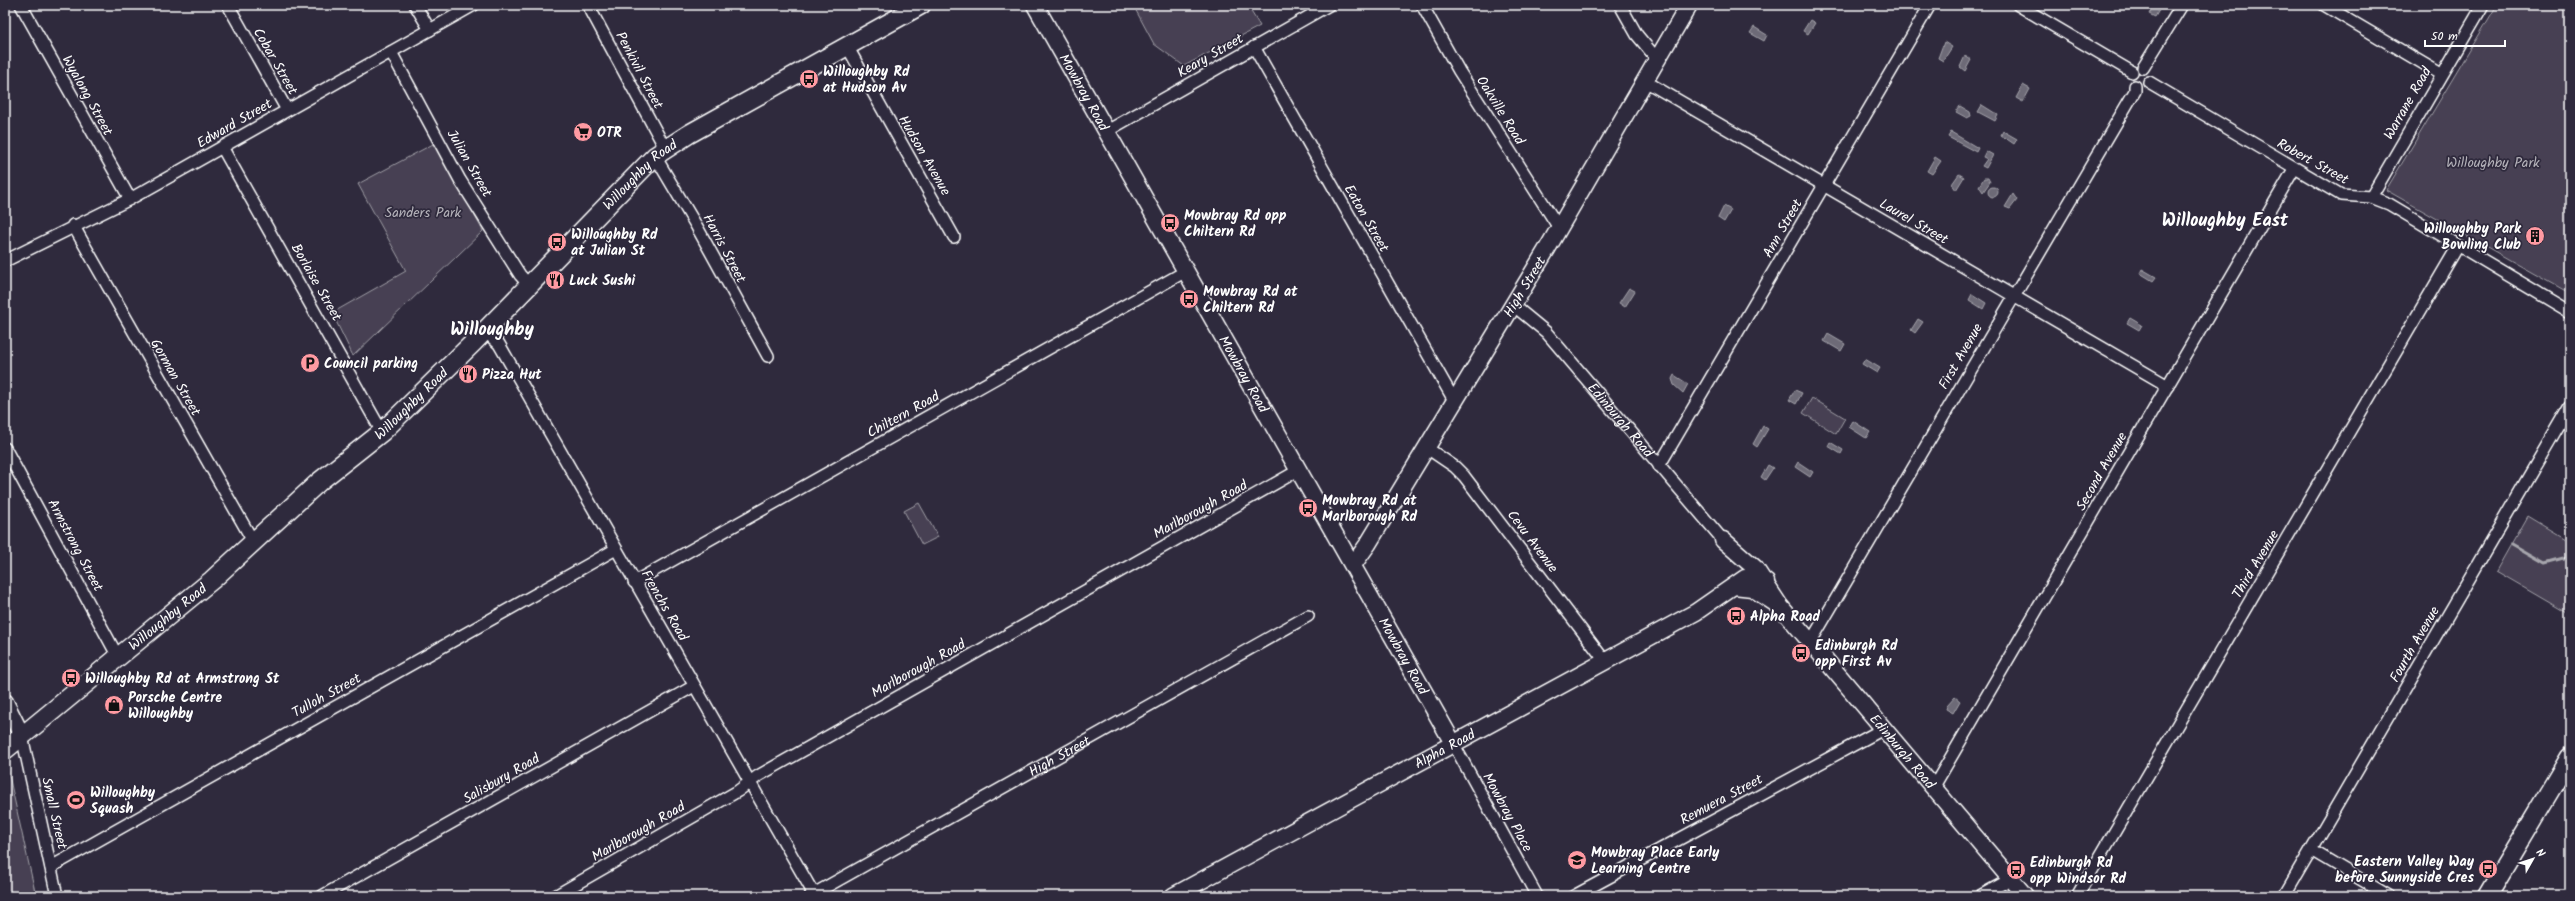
<svg xmlns="http://www.w3.org/2000/svg" width="2575" height="901" viewBox="0 0 2575 901" font-family="Kalam,sans-serif">
  <style>
    .green { fill: #464152; stroke: #a2a0a8 }
    .water { fill: #6d6a77; stroke: #a7a6ad }
    .lines { fill: none; stroke-linecap: round; stroke-linejoin: round }
    .stream { stroke: #a7a6ad; stroke-width: 3 }
    .street-casing { stroke: #fff; stroke-width: 14 }
    .secondary-casing { stroke: #fff; stroke-width: 19 }
    .primary-casing { stroke: #fff; stroke-width: 21 }
    .street { stroke: #2f2a3d; stroke-width: 11 }
    .secondary { stroke: #2f2a3d; stroke-width: 16 }
    .primary { stroke: #2f2a3d; stroke-width: 18 }
    .labels { text-anchor: middle; stroke-width: 3.5; stroke-linejoin: round; paint-order: stroke }
    .street-label { font-size: 14px; fill: #fff; stroke: #2f2a3d }
    .poi-label { font-size: 14px; font-weight: bold; fill: #fff; stroke: #2f2a3d; text-anchor: start }
    .park-label { font-size: 14px; fill: #b5b3ba; stroke: #2f2a3d }
    .district-label { font-size: 18px; font-weight: bold; fill: #fff; stroke: #2f2a3d }
  </style>
  <rect width="100%" height="100%" fill="#2f2a3d"/>
  <filter id="ink" filterUnits="userSpaceOnUse"><feTurbulence type="fractalNoise" baseFrequency=".025" numOctaves="2"/><feDisplacementMap in="SourceGraphic" scale="8" xChannelSelector="R" yChannelSelector="G"/><feConvolveMatrix kernelMatrix="1 2 1 2 8 2 1 2 1" color-interpolation-filters="sRGB"/></filter>
  <g filter="url(#ink)">
    <g class="green">
      <polygon points="1133,5 1247,5 1260,26 1184,66 1154,44"/>
      <polygon points="2497,5 2570,5 2570,294 2386,190"/>
      <polygon points="435,143 483,231 353,356 332,313 406,271 358,184"/>
      <polygon points="1812,398 1845,418 1836,434 1803,413"/>
      <polygon points="919,503 938,537 922,545 904,511"/>
      <polygon points="2527,516 2570,542 2570,614 2496,571"/>
      <polygon points="8,771 36,896 5,896 5,773"/>
    </g>
    <g class="water">
      <polygon points="2154,5 2162,5 2155,17 2149,14"/>
      <polygon points="1810,20 1815,23 1808,34 1803,31"/>
      <polygon points="1754,27 1767,35 1764,41 1750,33"/>
      <polygon points="1944,42 1952,47 1943,61 1938,58"/>
      <polygon points="1965,56 1971,60 1965,71 1960,67"/>
      <polygon points="2023,85 2030,89 2023,102 2016,98"/>
      <polygon points="1982,105 1998,115 1995,121 1978,112"/>
      <polygon points="1960,106 1970,112 1971,116 1967,118 1956,112"/>
      <polygon points="2003,131 2017,139 2014,144 2001,135"/>
      <polygon points="1951,132 1978,148 1976,152 1948,137"/>
      <polygon points="1986,151 1993,155 1986,168 1982,166 1987,159 1983,157"/>
      <polygon points="1935,157 1941,161 1932,174 1927,171"/>
      <polygon points="1959,174 1964,177 1956,190 1952,184"/>
      <polygon points="1984,178 1988,178 1990,182 1983,192 1979,186"/>
      <circle cx="1993" cy="192" r="5"/>
      <polygon points="2013,194 2017,200 2010,209 2005,207"/>
      <polygon points="1724,206 1731,210 1724,222 1718,218"/>
      <polygon points="2142,269 2156,277 2153,281 2140,273"/>
      <polygon points="1629,288 1635,291 1625,307 1619,303"/>
      <polygon points="1972,294 1986,303 1983,309 1969,300"/>
      <polygon points="2130,318 2142,325 2139,330 2127,323"/>
      <polygon points="1918,319 1923,322 1915,333 1911,330"/>
      <polygon points="1828,334 1845,344 1841,351 1824,341"/>
      <polygon points="1865,359 1880,368 1877,373 1862,364"/>
      <polygon points="1674,375 1688,384 1683,393 1674,385 1672,379"/>
      <polygon points="1795,390 1802,393 1796,404 1789,400"/>
      <polygon points="1853,421 1870,432 1866,438 1849,427"/>
      <polygon points="1763,426 1768,429 1757,447 1753,444"/>
      <polygon points="1830,442 1843,450 1841,454 1828,446"/>
      <polygon points="1798,462 1813,472 1810,477 1795,467"/>
      <polygon points="1768,465 1773,468 1765,480 1761,477"/>
      <polygon points="1955,697 1960,701 1953,713 1946,709 1947,706"/>
    </g>
    <g class="lines">
      <polyline class="stream" points="2512,544 2545,563 2567,557 2570,559"/>
      <g class="street-casing">
        <g id="street">
          <polyline points="21,5 130,199"/>
          <polyline points="228,5 287,110"/>
          <polyline points="415,5 430,30"/>
          <polyline points="588,5 665,148"/>
          <polyline points="1422,5 1459,71 1559,228"/>
          <polyline points="1620,5 1637,35 1657,59"/>
          <polyline points="2018,5 2132,72"/>
          <polyline points="2324,5 2441,74"/>
          <polyline points="847,46 954,237"/>
          <polyline points="1254,47 1455,402"/>
          <polyline points="391,52 460,180 520,275 529,285"/>
          <polyline points="2143,68 2182,5"/>
          <polyline points="1645,81 2168,386"/>
          <polyline points="2149,82 2341,195 2371,197 2389,204 2570,312"/>
          <polyline points="1107,131 1329,5"/>
          <polyline points="222,147 382,432"/>
          <polyline points="655,156 697,227 768,356"/>
          <polyline points="2371,197 2483,5"/>
          <polyline points="73,225 254,543"/>
          <polyline points="5,261 130,199 474,5"/>
          <path id="s1" d="M1513 305 1546 332 1723 540"/>
          <polyline points="485,331 499,344 815,896"/>
          <polyline points="5,448 118,657"/>
          <polyline points="1427,448 1455,467 1464,476 1605,661"/>
          <polyline points="1659,466 1930,5"/>
          <polyline points="634,582 1186,271"/>
          <polyline points="1810,643 2135,91 2135,86"/>
          <polyline points="22,736 57,896"/>
          <polyline points="1453,743 1537,896"/>
          <polyline points="1933,788 2294,169"/>
          <polyline points="2311,850 2389,896"/>
          <polyline points="51,867 616,549"/>
          <polyline points="322,896 694,686"/>
          <polyline points="555,896 738,791 758,776 1299,470"/>
          <path id="s2" d="M810 896 1308 616"/>
          <polyline points="1574,896 1883,729"/>
          <polyline points="1980,896 2011,879"/>
          <polyline points="2077,896 2458,246"/>
          <polyline points="2284,896 2570,406"/>
        </g>
      </g>
      <g class="secondary-casing">
        <g id="secondary">
          <path id="s3" d="M1035 5 1453 743"/>
          <path id="s4" d="M1723 540 1755 568 1780 606 2025 896"/>
          <path id="s5" d="M1353 565 1368 544 1547 249 1689 5"/>
          <polyline points="1734,586 1752,588 1778,605"/>
          <polyline points="5,702 22,736"/>
          <path id="s6" d="M1173 896 1696 612 1745 578H1758L1766 582"/>
        </g>
      </g>
      <g class="primary-casing">
        <g id="primary">
          <path id="s7" d="M5 750 212 580 320 481 382 432 474 342 655 156 689 134 921 5"/>
          <polyline points="2487,896 2570,757"/>
        </g>
      </g>
      <use href="#street" class="street"/>
      <use href="#secondary" class="secondary"/>
      <use href="#primary" class="primary"/>
    </g>
  </g>
  <defs>
    <g id="bus-disc" transform="scale(1)"><circle r="9.5" fill="#ff9aa2" stroke="#2f2a3d"/><path d="M-5-6H5V4H4V6H2V4H-2V6H-4V4H-5ZM-3.5-4V0h7V-4ZM-3.5 1.2v1.5H-2V1.2ZM2 1.2v1.5H3.5V1.2Z" fill="#111"/></g>
    <g id="supermarket-disc" transform="scale(1)"><circle r="9.5" fill="#ff9aa2" stroke="#2f2a3d"/><path d="M-6-5.5h2.5l.6 2H6L4.5 2H-2.5L-4.4-4H-6ZM-1.5 3.2a1.3 1.3 0 1 0 .1 0ZM3 3.2a1.3 1.3 0 1 0 .1 0Z" fill="#111"/></g>
    <g id="building-disc" transform="scale(1)"><circle r="9.5" fill="#ff9aa2" stroke="#2f2a3d"/><path d="M-4-6H4V6H1V3H-1V6H-4ZM-2.5-4.3h1.7v1.8h-1.7ZM.8-4.3h1.7v1.8H.8ZM-2.5-1h1.7V.8h-1.7ZM.8-1h1.7V.8H.8Z" fill="#111"/></g>
    <g id="restaurant-disc" transform="scale(1)"><circle r="9.5" fill="#ff9aa2" stroke="#2f2a3d"/><path d="M-5-6h1v4h1v-4h1v4h1v-4h1v5L-1.5 .5V6h-2V.5L-5-1ZM5-6V6H3V1.5H1.5Q1.5-4 5-6Z" fill="#111"/></g>
    <g id="parking-disc" transform="scale(1)"><circle r="9.5" fill="#ff9aa2" stroke="#2f2a3d"/><path d="M-3.5-5.5H1a3.5 3.5 0 0 1 0 7H-1V5.5H-3.5ZM-1-3.4V-.6H.8a1.4 1.4 0 0 0 0-2.8Z" fill="#111"/></g>
    <g id="shop-disc" transform="scale(1)"><circle r="9.5" fill="#ff9aa2" stroke="#2f2a3d"/><path d="M-5-2.5h2.3a2.7 3.5 0 0 1 5.4 0H5L5.5 6h-11ZM-1.5-2.5h3a1.5 2.3 0 0 0-3 0Z" fill="#111"/></g>
    <g id="stadium-disc" transform="scale(1)"><circle r="9.5" fill="#ff9aa2" stroke="#2f2a3d"/><path d="M0-5a6.5 5 0 1 0 0 10a6.5 5 0 1 0 0-10ZM-3.5-1.8h7v3.6h-7Z" fill="#111"/></g>
    <g id="school-disc" transform="scale(1)"><circle r="9.5" fill="#ff9aa2" stroke="#2f2a3d"/><path d="M0-5L7-2L0 1L-7-2ZM-4 1L0 2.5L4 1V4Q0 6-4 4Z" fill="#111"/></g>
  </defs>
  <g fill-rule="evenodd">
    <use href="#bus-disc" x="809" y="79"/>
    <use href="#supermarket-disc" x="583" y="132"/>
    <use href="#bus-disc" x="1170" y="223"/>
    <use href="#building-disc" x="2535" y="236"/>
    <use href="#bus-disc" x="557" y="242"/>
    <use href="#restaurant-disc" x="555" y="280"/>
    <use href="#bus-disc" x="1189" y="299"/>
    <use href="#parking-disc" x="310" y="363"/>
    <use href="#restaurant-disc" x="468" y="374"/>
    <use href="#bus-disc" x="1308" y="508"/>
    <use href="#bus-disc" x="1736" y="616"/>
    <use href="#bus-disc" x="1801" y="653"/>
    <use href="#bus-disc" x="71" y="678"/>
    <use href="#shop-disc" x="114" y="705"/>
    <use href="#stadium-disc" x="76" y="800"/>
    <use href="#school-disc" x="1577" y="860"/>
    <use href="#bus-disc" x="2488" y="869"/>
    <use href="#bus-disc" x="2016" y="870"/>
  </g>
  <g class="labels">
    <g class="street-label">
      <text transform="translate(1210 55) rotate(-30)" y="5">Keary Street</text>
      <text transform="translate(276 61) rotate(60)" y="5">Cobar Street</text>
      <text transform="translate(640 70) rotate(62)" y="5">Penkivil Street</text>
      <text dy="5" stroke="none"><textPath href="#s3" startOffset="100">Mowbray Road</textPath></text>
      <text transform="translate(88 95) rotate(61)" y="5">Wyalong Street</text>
      <text transform="translate(2407 103) rotate(-60)" y="5">Warrane Road</text>
      <text transform="translate(1501 110) rotate(58)" y="5">Oakville Road</text>
      <text transform="translate(234 123) rotate(-30)" y="5">Edward Street</text>
      <text transform="translate(925 155) rotate(60)" y="5">Hudson Avenue</text>
      <text transform="translate(2313 161) rotate(29)" y="5">Robert Street</text>
      <text transform="translate(470 163) rotate(60)" y="5">Julian Street</text>
      <text dy="5" stroke="none"><textPath href="#s7" startOffset="858">Willoughby Road</textPath></text>
      <text transform="translate(1367 218) rotate(60)" y="5">Eaton Street</text>
      <text transform="translate(1914 221) rotate(30)" y="5">Laurel Street</text>
      <text transform="translate(1782 228) rotate(-60)" y="5">Ann Street</text>
      <text transform="translate(725 248) rotate(62)" y="5">Harris Street</text>
      <text transform="translate(317 282) rotate(60)" y="5">Borlaise Street</text>
      <text dy="5" stroke="none"><textPath href="#s5" startOffset="327">High Street</textPath></text>
      <text transform="translate(1960 356) rotate(-60)" y="5">First Avenue</text>
      <text dy="5" stroke="none"><textPath href="#s3" startOffset="424">Mowbray Road</textPath></text>
      <text transform="translate(176 377) rotate(60)" y="5">Gorman Street</text>
      <text dy="5" stroke="none"><textPath href="#s7" startOffset="534">Willoughby Road</textPath></text>
      <text transform="translate(903 414) rotate(-29)" y="5">Chiltern Road</text>
      <text dy="5" stroke="none"><textPath href="#s1" startOffset="158">Edinburgh Road</textPath></text>
      <text transform="translate(2101 471) rotate(-60)" y="5">Second Avenue</text>
      <text transform="translate(1200 509) rotate(-29)" y="5">Marlborough Road</text>
      <text transform="translate(1533 541) rotate(53)" y="5">Cevu Avenue</text>
      <text transform="translate(76 545) rotate(62)" y="5">Armstrong Street</text>
      <text transform="translate(2255 564) rotate(-59)" y="5">Third Avenue</text>
      <text transform="translate(665 605) rotate(60)" y="5">Frenchs Road</text>
      <text dy="5" stroke="none"><textPath href="#s7" startOffset="210">Willoughby Road</textPath></text>
      <text transform="translate(2414 644) rotate(-60)" y="5">Fourth Avenue</text>
      <text dy="5" stroke="none"><textPath href="#s3" startOffset="748">Mowbray Road</textPath></text>
      <text transform="translate(918 668) rotate(-29)" y="5">Marlborough Road</text>
      <text transform="translate(326 695) rotate(-29)" y="5">Tulloh Street</text>
      <text dy="5" stroke="none"><textPath href="#s6" startOffset="309">Alpha Road</textPath></text>
      <text dy="5" stroke="none"><textPath href="#s4" startOffset="278">Edinburgh Road</textPath></text>
      <text dy="5" stroke="none"><textPath href="#s2" startOffset="286">High Street</textPath></text>
      <text transform="translate(501 778) rotate(-30)" y="5">Salisbury Road</text>
      <text transform="translate(1721 799) rotate(-28)" y="5">Remuera Street</text>
      <text transform="translate(1508 812) rotate(61)" y="5">Mowbray Place</text>
      <text transform="translate(55 813) rotate(77)" y="5">Small Street</text>
      <text transform="translate(638 831) rotate(-30)" y="5">Marlborough Road</text>
    </g>
    <g class="poi-label">
      <text x="823" y="76">Willoughby Rd<tspan x="823" dy="16">at Hudson Av</tspan></text>
      <text x="597" y="137">OTR</text>
      <text x="1184" y="220">Mowbray Rd opp<tspan x="1184" dy="16">Chiltern Rd</tspan></text>
      <text x="2521" y="233" text-anchor="end">Willoughby Park<tspan x="2521" dy="16">Bowling Club</tspan></text>
      <text x="571" y="239">Willoughby Rd<tspan x="571" dy="16">at Julian St</tspan></text>
      <text x="569" y="285">Luck Sushi</text>
      <text x="1203" y="296">Mowbray Rd at<tspan x="1203" dy="16">Chiltern Rd</tspan></text>
      <text x="324" y="368">Council parking</text>
      <text x="482" y="379">Pizza Hut</text>
      <text x="1322" y="505">Mowbray Rd at<tspan x="1322" dy="16">Marlborough Rd</tspan></text>
      <text x="1750" y="621">Alpha Road</text>
      <text x="1815" y="650">Edinburgh Rd<tspan x="1815" dy="16">opp First Av</tspan></text>
      <text x="85" y="683">Willoughby Rd at Armstrong St</text>
      <text x="128" y="702">Porsche Centre<tspan x="128" dy="16">Willoughby</tspan></text>
      <text x="90" y="797">Willoughby<tspan x="90" dy="16">Squash</tspan></text>
      <text x="1591" y="857">Mowbray Place Early<tspan x="1591" dy="16">Learning Centre</tspan></text>
      <text x="2474" y="866" text-anchor="end">Eastern Valley Way<tspan x="2474" dy="16">before Sunnyside Cres</tspan></text>
      <text x="2030" y="867">Edinburgh Rd<tspan x="2030" dy="16">opp Windsor Rd</tspan></text>
    </g>
    <g class="park-label">
      <text x="2493" y="167">Willoughby Park</text>
      <text x="423" y="217">Sanders Park</text>
    </g>
    <g class="district-label">
      <text x="2225" y="226">Willoughby East</text>
      <text x="492" y="335">Willoughby</text>
    </g>
  </g>
  <rect width="2575" height="901" fill="none" stroke="#2f2a3d" stroke-width="20"/>
  <rect x="10" y="10" width="2555" height="881" fill="none" stroke="#fff" stroke-width="1.5" filter="url(#ink)"/>
  <g transform="translate(2533 859) rotate(51)" stroke="#2f2a3d" stroke-width="3" paint-order="stroke">
  <path d="M0-3L7 15L0 10L-7 15Z" fill="#ffffff"/>
  <text y="-6" font-size="11" font-weight="bold" text-anchor="middle" fill="#ffffff">N</text>
  </g>
  <path d="M2425 40v6h80v-6" fill="none" stroke="#ffffff" stroke-width="2"/>
  <text x="2431" y="40" font-size="12" fill="#ffffff" stroke="#2f2a3d" stroke-width="3" paint-order="stroke">50 m</text>
</svg>
